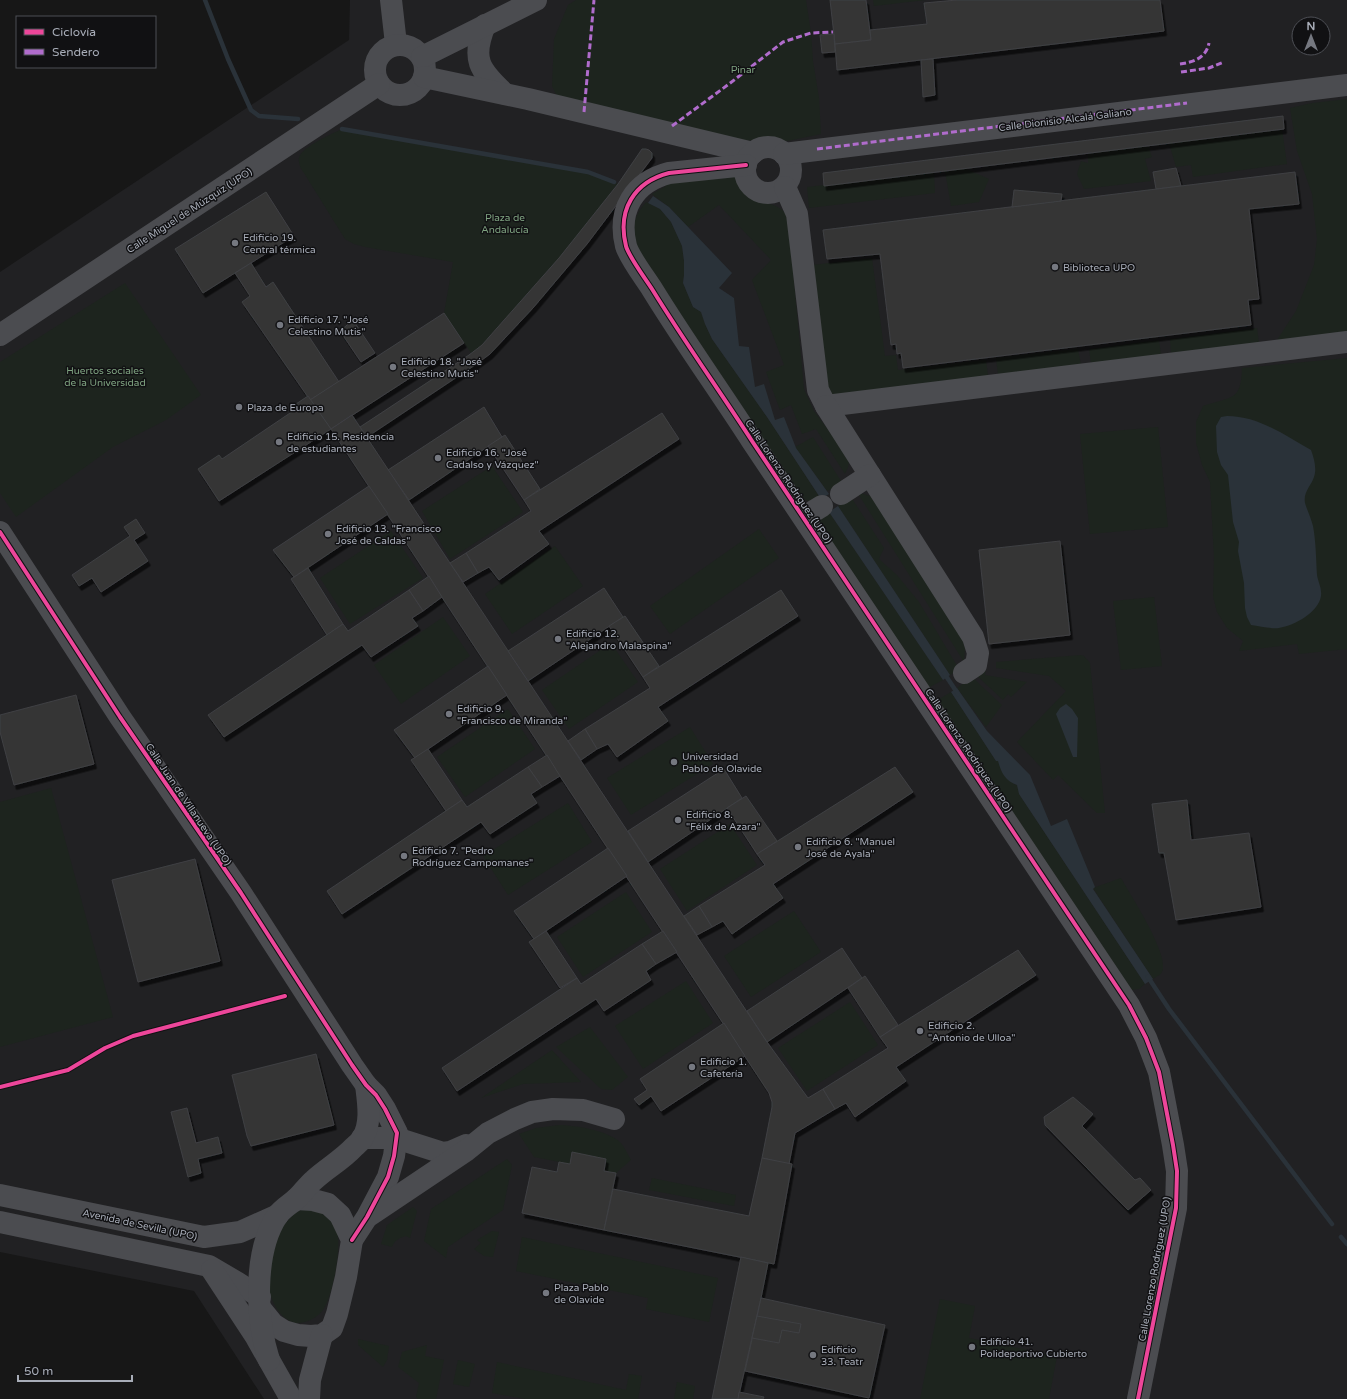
<svg xmlns="http://www.w3.org/2000/svg" width="1347" height="1399" viewBox="0 0 1347 1399" font-family="'Varela Round',sans-serif">
  <style>
    .built { fill: #212123; fill-rule: evenodd }
    .green { fill: #1d241e }
    .water { fill: #2a3239 }
    .lines { fill: none; stroke-linecap: round; stroke-linejoin: round }
    .stream { stroke: #2a3239; stroke-width: 4.5 }
    .building { fill: #353536; stroke: #3f4043; filter: url(#shadow) }
    .minor { stroke: #4b4c50; stroke-width: 22 }
    .quiet { stroke: #b06ccc; stroke-width: 3; stroke-dasharray: 6 3; stroke-linecap: butt }
    .cycleway-casing { stroke: #111113; stroke-width: 6 }
    .cycleway { stroke: #ed469a; stroke-width: 4 }
    .poi-dot { fill: #757880; stroke: #111113; stroke-width: 1.5 }
    .labels { text-anchor: middle; stroke-width: 3; stroke-linejoin: round; paint-order: stroke }
    .park-label { font-size: 10px; fill: #7fa381; stroke: #111113 }
    .street-label { font-size: 10px; fill: #a8adb8; stroke: #111113 }
    .poi-label { font-size: 10px; fill: #a8adb8; stroke: #111113; text-anchor: start }
  </style>
  <defs>
    <filter id="shadow"><feDropShadow dx="2.5" dy="4.5" stdDeviation="0" flood-color="#0009"/></filter>
  </defs>
  <rect width="100%" height="100%" fill="#171717"/>
  <path class="built" d="M350 0H1347V1399H264L194 1291 0 1252V272L349 40ZM1299 24H1323V48H1299Z"/>
  <g class="green">
    <polygon points="576,0 806,0 811,33 813,61 819,98 821,134 778,143 743,140 557,96 552,86 554,39 568,5"/>
    <polygon points="873,0 926,0 874,6"/>
    <polygon points="1347,99 1347,334 1275,343 1296,311 1314,265 1317,239 1312,194 1297,151 1290,108 1312,103"/>
    <path d="M342 129 588 172 618 184 559 258 482 345 471 353 444 313 453 262 365 247 354 244 345 239 304 173C301 169 298 164 299 158 301 147 332 134 342 129Z"/>
    <polygon points="1282,129 1287,164 1193,177 1191,165 1176,167 1169,143"/>
    <polygon points="1148,146 1152,157 1145,159 1151,181 1084,189 1077,174 1081,161 1088,163 1088,153"/>
    <polygon points="964,168 989,179 979,202 951,206 945,171"/>
    <polygon points="934,172 935,193 809,208 807,187"/>
    <path d="M734 173C738 179 740 187 745 193 758 207 774 198 788 216L804 389 814 411 844 451 849 462 848 467 845 474 816 429 802 434 791 405 780 410 766 372 784 365 752 280 771 260 719 205 688 227 669 207 652 194 666 186 665 180Z"/>
    <path d="M646 202 660 209 671 222 682 246 684 261V275L683 283 693 307 701 312 705 324 712 339 767 417 821 499 810 502 805 500 764 441 640 253C631 231 631 220 646 202Z"/>
    <polygon points="872,258 885,356 896,355 898,370 986,360 988,376 832,395 828,389 812,265"/>
    <polygon points="125,283 201,395 166,420 113,447 16,517 0,493 0,362"/>
    <polygon points="1257,328 1259,343 1171,353 1170,339"/>
    <polygon points="1159,340 1161,355 1091,363 1089,349"/>
    <polygon points="1078,349 1081,365 998,375 996,358"/>
    <path d="M1347 358V649L1299 654 1297 644 1239 651 1243 641 1227 628 1217 612 1213 596 1214 558 1210 482 1202 465 1196 443V422L1203 406C1232 396 1241 402 1242 368Z"/>
    <polygon points="1158,427 1168,527 1090,534 1080,434"/>
    <polygon points="813,437 841,481 832,489 827,491 795,447"/>
    <polygon points="492,466 523,512 450,559 422,511"/>
    <polygon points="857,492 870,496 877,501 961,633 965,648 964,662"/>
    <polygon points="851,497 884,548 879,559 897,575 919,602 959,669 950,675 838,506"/>
    <polygon points="829,512 943,680 928,688 815,520"/>
    <polygon points="759,529 779,558 670,634 650,606"/>
    <polygon points="391,531 423,578 350,624 320,578"/>
    <polygon points="555,546 583,586 512,634 485,594"/>
    <polygon points="1154,597 1162,666 1121,670 1113,601"/>
    <polygon points="443,617 470,656 401,704 374,665"/>
    <polygon points="611,643 638,682 569,729 542,690"/>
    <polygon points="1081,655 1084,656 1090,663 1105,813 1097,813 1058,775 1053,780 1017,742 1066,691 1049,676 996,668 996,662"/>
    <polygon points="986,666 985,675 1027,682 1011,697 1008,694 1003,700 974,673"/>
    <polygon points="972,677 1002,705 986,727 957,688"/>
    <polygon points="951,692 996,761 998,760 1014,784 1017,785 1019,794 1145,984 1139,989 1131,990 936,701"/>
    <polygon points="508,709 535,749 465,797 437,757"/>
    <polygon points="690,727 713,764 631,815 607,778"/>
    <polygon points="51,788 113,1017 0,1047 0,802"/>
    <polygon points="568,803 592,842 508,895 483,856"/>
    <polygon points="730,824 757,865 687,911 660,869"/>
    <path d="M1121 878C1131 896 1166 949 1163 969 1162 975 1157 976 1153 979L1093 888Z"/>
    <polygon points="626,892 652,932 583,977 557,937"/>
    <polygon points="794,911 821,952 751,997 724,956"/>
    <polygon points="686,981 713,1023 643,1069 615,1026"/>
    <polygon points="850,1002 878,1045 807,1091 778,1048"/>
    <polygon points="590,1027 628,1077 612,1090 601,1089 556,1047"/>
    <polygon points="552,1050 581,1082 523,1084 481,1098"/>
    <path d="M559 1125C575 1125 610 1131 621 1143 625 1148 628 1155 631 1160L616 1173 604 1171 606 1159 572 1152 570 1164 534 1157 519 1134 536 1128Z"/>
    <polygon points="507,1159 512,1165 503,1210 448,1247 446,1258 424,1241 431,1209"/>
    <polygon points="652,1178 736,1195 734,1206 649,1190"/>
    <path d="M413 1207 417 1211 410 1238 406 1236C399 1238 395 1240 392 1247L381 1244 387 1225Z"/>
    <path d="M311 1208C319 1211 331 1217 335 1225 344 1241 333 1296 323 1310 317 1318 305 1324 296 1323 279 1320 268 1297 268 1280 268 1274 275 1242 277 1236 281 1228 291 1215 299 1211 303 1209 307 1209 311 1208Z"/>
    <polygon points="492,1231 499,1232 493,1257 484,1256 474,1249 481,1243 477,1240"/>
    <polygon points="522,1237 718,1278 709,1322 646,1309 648,1298 516,1271"/>
    <polygon points="940,1299 975,1306 969,1338 1057,1356 1049,1399 920,1399"/>
    <polygon points="358,1339 389,1346 387,1360 383,1367 358,1345"/>
    <polygon points="427,1345 425,1356 444,1360 436,1399 418,1399 416,1397 419,1383 398,1367 402,1352"/>
    <polygon points="458,1360 475,1364 469,1387 453,1384"/>
    <polygon points="497,1362 626,1390 629,1374 642,1376 638,1399 525,1399 492,1393"/>
    <polygon points="677,1382 695,1386 693,1399 674,1399"/>
  </g>
  <g class="water">
    <polygon points="653,196 669,207 732,273 719,288 734,298 739,346 749,347 755,387 764,384 775,420 784,417 796,448 829,494 821,499 767,417 712,339 705,324 701,312 693,307 683,283 684,275 684,261 682,246 671,222 660,209 648,203"/>
    <path d="M1227 416C1258 416 1285 435 1311 450 1314 458 1317 469 1314 477 1311 486 1303 492 1305 503 1307 510 1311 518 1313 526 1316 542 1316 559 1317 575 1318 582 1322 588 1321 596 1318 613 1295 625 1279 628 1270 629 1260 626 1251 625L1247 617 1245 608 1244 583 1238 551 1239 542 1233 522 1228 475 1221 465 1217 452 1216 426 1221 417Z"/>
    <polygon points="838,506 950,675 943,680 829,512"/>
    <path d="M957 688 987 731 1030 775 1051 826 1067 819 1095 887 1093 889 1153 979 1145 984 1019 794 1017 785C1005 781 1001 772 998 761H996L951 692Z"/>
    <polygon points="1066,704 1072,709 1078,718 1077,757 1073,757 1056,714 1060,708"/>
  </g>
  <g class="lines">
    <g class="stream">
      <polyline points="205,0 228,59 251,110 259,116 298,119"/>
      <polyline points="342,129 588,172 614,182"/>
      <polyline points="944,673 958,694"/>
      <polyline points="1148,977 1169,1009 1332,1224"/>
      <polyline points="1341,1237 1347,1244"/>
    </g>
  </g>
  <g class="building">
    <polygon points="830,0 866,0 871,40 835,44"/>
    <polygon points="957,0 1160,0 1164,31 837,70 835,44 871,40 870,30 927,24 924,3"/>
    <polygon points="834,34 835,52 822,53 820,35"/>
    <polygon points="933,59 935,95 923,97 921,60"/>
    <polygon points="1283,116 1284,129 824,186 823,173"/>
    <polygon points="642,149 646,149 649,150 652,153 652,158 587,244 533,308 490,354 475,365 367,437 360,427 469,355 482,345 559,258 618,184"/>
    <polygon points="1176,168 1181,186 1156,189 1153,172"/>
    <polygon points="1295,172 1299,204 1249,209 1259,299 1248,300 1251,325 903,368 901,353 897,354 896,344 891,345 880,254 827,259 823,230"/>
    <polygon points="1014,190 1062,194 1061,201 1012,207"/>
    <polygon points="266,192 294,236 203,293 175,249"/>
    <polygon points="251,263 266,287 273,282 339,382 310,400 242,302 250,296 235,273"/>
    <polygon points="444,313 464,343 331,429 310,400"/>
    <polygon points="353,320 375,353 361,362 340,331"/>
    <polygon points="308,396 331,429 219,501 198,469 219,455 222,459 296,409 293,406"/>
    <polygon points="484,407 502,437 409,500 388,470"/>
    <polygon points="662,413 679,439 539,531 549,544 499,580 489,567 478,573 466,553 531,511 524,500"/>
    <polygon points="352,415 767,1042 808,1098 823,1089 835,1109 795,1133 789,1164 762,1158 772,1107 772,1102 769,1093 331,429"/>
    <polygon points="505,435 540,489 524,500 488,446"/>
    <polygon points="369,486 388,514 294,577 273,550"/>
    <polygon points="136,519 145,533 134,540 148,561 101,592 92,578 79,586 72,575 130,536 124,527"/>
    <polygon points="1060,541 1070,635 989,644 979,550"/>
    <polygon points="466,553 478,573 463,582 450,563"/>
    <polygon points="308,568 343,624 327,635 291,579"/>
    <polygon points="429,576 442,597 423,611 409,590"/>
    <polygon points="604,588 623,617 528,681 508,651"/>
    <polygon points="409,590 423,611 412,618 418,626 371,657 362,645 224,737 208,715 343,624 348,631"/>
    <polygon points="781,590 798,616 658,707 668,721 617,757 608,744 597,749 585,729 650,688 643,677"/>
    <polygon points="625,616 659,666 643,677 609,626"/>
    <polygon points="488,666 507,695 415,758 394,730"/>
    <polygon points="76,695 94,764 14,785 0,732 0,715"/>
    <polygon points="585,729 597,749 581,760 568,741"/>
    <polygon points="428,749 462,800 446,811 411,760"/>
    <polygon points="547,755 560,776 542,787 528,767"/>
    <polygon points="528,767 542,787 531,794 537,803 490,834 481,822 342,914 327,891 462,800 467,807"/>
    <polygon points="895,767 913,792 773,884 783,898 732,934 723,921 712,927 699,906 765,865 757,854"/>
    <polygon points="724,769 742,798 648,862 628,831"/>
    <polygon points="746,796 777,841 757,854 727,808"/>
    <polygon points="1187,800 1191,840 1249,833 1261,907 1176,920 1164,853 1159,853 1152,804"/>
    <polygon points="608,848 627,876 534,939 514,911"/>
    <polygon points="195,859 220,961 138,982 112,880"/>
    <polygon points="699,906 712,927 697,935 684,916"/>
    <polygon points="546,931 577,978 560,988 529,942"/>
    <polygon points="663,931 677,952 656,964 642,944"/>
    <polygon points="642,944 656,964 646,971 651,980 604,1011 596,999 457,1091 442,1068 577,978 581,984"/>
    <polygon points="842,948 862,978 767,1042 747,1011"/>
    <polygon points="1018,950 1036,975 896,1067 906,1081 855,1117 846,1103 835,1109 823,1089 888,1048 880,1037"/>
    <polygon points="865,976 898,1025 880,1037 848,988"/>
    <polygon points="724,1023 745,1056 661,1111 651,1096 639,1105 634,1099 647,1090 640,1079"/>
    <polygon points="316,1054 334,1125 251,1146 247,1136 232,1075"/>
    <polygon points="1073,1097 1093,1114 1082,1126 1135,1180 1140,1178 1151,1190 1128,1210 1045,1125 1044,1117"/>
    <polygon points="187,1108 196,1143 218,1137 222,1153 198,1159 201,1173 188,1177 171,1112"/>
    <polygon points="572,1152 606,1159 604,1171 616,1173 604,1230 522,1213 532,1167 557,1172 559,1162 570,1164"/>
    <polygon points="762,1158 792,1164 774,1264 604,1230 613,1189 749,1216"/>
    <polygon points="741,1257 768,1263 761,1298 738,1399 712,1399"/>
    <polygon points="761,1298 885,1325 869,1398 745,1371"/>
    <polygon points="757,1316 801,1324 799,1333 782,1330 779,1343 752,1338"/>
    <polygon points="739,1392 764,1397 763,1399 738,1399"/>
  </g>
  <g class="lines">
    <g class="minor">
      <polyline points="391,0 396,44"/>
      <path d="M485 25C471 59 479 70 505 94"/>
      <circle cx="400" cy="70" r="25"/>
      <polyline points="422,57 536,0"/>
      <polyline points="424,77 528,99 753,153"/>
      <circle cx="768" cy="170" r="23"/>
      <polyline points="784,154 1347,85"/>
      <path d="M746 165 669 173C634 182 617 210 626 246 629 257 645 278 652 289 684 341 719 390 752 441 878 628 1003 817 1129 1005L1146 1038 1159 1072 1173 1145 1177 1171 1176 1208 1138 1399"/>
      <polyline points="785,187 797,214 818,390 826,406 1347,342"/>
      <polyline points="0,335 379,84"/>
      <polyline points="826,406 973,637 978,653 976,665 964,673"/>
      <polyline points="841,494 870,475"/>
      <polyline points="804,517 822,506"/>
      <polyline points="0,532 120,717 241,893 352,1065 366,1085 376,1095 385,1109 397,1133 394,1156 388,1177 367,1217 352,1240"/>
      <polyline points="362,1138 396,1138 443,1153 450,1152 466,1145"/>
      <polyline points="0,1195 204,1237 240,1232 278,1215"/>
      <polyline points="370,1215 467,1150 488,1133 515,1119 532,1112 553,1109 583,1110 614,1119"/>
      <polyline points="0,1222 209,1266 238,1283 260,1297"/>
      <polyline points="212,1270 256,1337 291,1399"/>
      <polyline points="260,1308 273,1324 284,1331 298,1335 311,1336 322,1335 332,1328 337,1314 346,1277 352,1240 340,1215 328,1204 313,1200 296,1199"/>
      <path d="M269 1360C256 1319 253 1253 277 1216 282 1209 289 1205 295 1200 302 1194 307 1186 314 1180 327 1168 342 1160 354 1147 356 1145 360 1142 362 1139 372 1124 368 1102 366 1085"/>
      <polyline points="309,1399 310,1380 322,1335"/>
    </g>
    <g class="quiet">
      <path d="M1180 64C1194 62 1206 58 1209 43"/>
      <polyline points="1181,72 1209,68 1224,62"/>
      <polyline points="584,112 594,0"/>
      <polyline points="672,126 729,84 783,42 811,33 833,32"/>
      <polyline points="817,149 1187,103"/>
    </g>
    <g class="cycleway-casing">
      <g id="cycleway">
        <path d="M746 165 669 173C634 182 617 210 626 246 629 257 645 278 652 289 684 341 719 390 752 441 878 628 1003 817 1129 1005L1146 1038 1159 1072 1173 1145 1177 1171 1176 1208 1138 1399"/>
        <polyline points="0,532 120,717 241,893 352,1065 366,1085 376,1095 385,1109 397,1133 394,1156 388,1177 367,1217 352,1240"/>
        <polyline points="0,1087 68,1070 105,1048 133,1036 285,996"/>
      </g>
    </g>
    <use href="#cycleway" class="cycleway"/>
  </g>
  <g class="poi-dot">
    <circle cx="235" cy="243" r="4"/>
    <circle cx="1055" cy="267" r="4"/>
    <circle cx="280" cy="325" r="4"/>
    <circle cx="393" cy="367" r="4"/>
    <circle cx="239" cy="407" r="4"/>
    <circle cx="279" cy="442" r="4"/>
    <circle cx="438" cy="458" r="4"/>
    <circle cx="328" cy="534" r="4"/>
    <circle cx="558" cy="639" r="4"/>
    <circle cx="449" cy="714" r="4"/>
    <circle cx="674" cy="762" r="4"/>
    <circle cx="678" cy="820" r="4"/>
    <circle cx="798" cy="847" r="4"/>
    <circle cx="404" cy="856" r="4"/>
    <circle cx="920" cy="1031" r="4"/>
    <circle cx="692" cy="1067" r="4"/>
    <circle cx="546" cy="1293" r="4"/>
    <circle cx="972" cy="1347" r="4"/>
    <circle cx="813" cy="1355" r="4"/>
  </g>
  <g class="labels">
    <g class="park-label">
      <text x="743" y="73">Pinar</text>
      <text x="505" y="221">Plaza de<tspan x="505" dy="12">Andalucía</tspan></text>
      <text x="105" y="374">Huertos sociales<tspan x="105" dy="12">de la Universidad</tspan></text>
    </g>
    <g class="street-label">
      <text transform="translate(1065 119) rotate(-7)" y="4">Calle Dionisio Alcalá Galiano</text>
      <text transform="translate(189 210) rotate(-33)" y="4">Calle Miguel de Múzquiz (UPO)</text>
      <text transform="translate(789 481) rotate(56)" y="4">Calle Lorenzo Rodríguez (UPO)</text>
      <text transform="translate(969 750) rotate(56)" y="4">Calle Lorenzo Rodríguez (UPO)</text>
      <text transform="translate(189 804) rotate(56)" y="4">Calle Juan de Villanueva (UPO)</text>
      <text transform="translate(140 1224) rotate(12)" y="4">Avenida de Sevilla (UPO)</text>
      <text transform="translate(1154 1269) rotate(-80)" y="4">Calle Lorenzo Rodríguez (UPO)</text>
    </g>
    <g class="poi-label">
      <text x="243" y="241">Edificio 19.<tspan x="243" dy="12">Central térmica</tspan></text>
      <text x="1063" y="271">Biblioteca UPO</text>
      <text x="288" y="323">Edificio 17. "José<tspan x="288" dy="12">Celestino Mutis"</tspan></text>
      <text x="401" y="365">Edificio 18. "José<tspan x="401" dy="12">Celestino Mutis"</tspan></text>
      <text x="247" y="411">Plaza de Europa</text>
      <text x="287" y="440">Edificio 15. Residencia<tspan x="287" dy="12">de estudiantes</tspan></text>
      <text x="446" y="456">Edificio 16. "José<tspan x="446" dy="12">Cadalso y Vázquez"</tspan></text>
      <text x="336" y="532">Edificio 13. "Francisco<tspan x="336" dy="12">José de Caldas"</tspan></text>
      <text x="566" y="637">Edificio 12.<tspan x="566" dy="12">"Alejandro Malaspina"</tspan></text>
      <text x="457" y="712">Edificio 9.<tspan x="457" dy="12">"Francisco de Miranda"</tspan></text>
      <text x="682" y="760">Universidad<tspan x="682" dy="12">Pablo de Olavide</tspan></text>
      <text x="686" y="818">Edificio 8.<tspan x="686" dy="12">"Félix de Azara"</tspan></text>
      <text x="806" y="845">Edificio 6. "Manuel<tspan x="806" dy="12">José de Ayala"</tspan></text>
      <text x="412" y="854">Edificio 7. "Pedro<tspan x="412" dy="12">Rodríguez Campomanes"</tspan></text>
      <text x="928" y="1029">Edificio 2.<tspan x="928" dy="12">"Antonio de Ulloa"</tspan></text>
      <text x="700" y="1065">Edificio 1.<tspan x="700" dy="12">Cafetería</tspan></text>
      <text x="554" y="1291">Plaza Pablo<tspan x="554" dy="12">de Olavide</tspan></text>
      <text x="980" y="1345">Edificio 41.<tspan x="980" dy="12">Polideportivo Cubierto</tspan></text>
      <text x="821" y="1353">Edificio<tspan x="821" dy="12">33. Teatr</tspan></text>
    </g>
  </g>
  <rect x="16" y="16" width="140" height="52" fill="#111113" stroke="#4d4f55"/>
  <rect x="24" y="29" width="20" height="6" fill="#ed469a" stroke="#4d4f55"/>
  <text x="52" y="36" font-size="12" fill="#a8adb8">Ciclovía</text>
  <rect x="24" y="49" width="20" height="6" fill="#b06ccc" stroke="#4d4f55"/>
  <text x="52" y="56" font-size="12" fill="#a8adb8">Sendero</text>
  <g transform="translate(1311 36)"><circle r="19" fill="#111113" stroke="#4d4f55"/>
  <path d="M0-3L7 15L0 10L-7 15Z" fill="#757880"/>
  <text y="-6" font-size="11" font-weight="bold" text-anchor="middle" fill="#a8adb8">N</text>
  </g>
  <path d="M18 1375v6h114v-6" fill="none" stroke="#a8adb8" stroke-width="2"/>
  <text x="24" y="1375" font-size="12" fill="#a8adb8" stroke="#111113" stroke-width="3" paint-order="stroke">50 m</text>
</svg>
